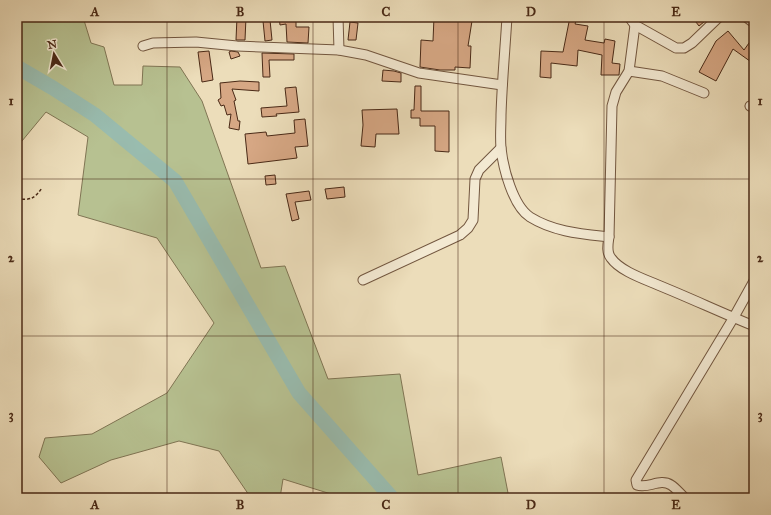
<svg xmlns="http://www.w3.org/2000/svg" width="771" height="515" viewBox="0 0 771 515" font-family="'IM FELL Great Primer',serif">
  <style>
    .green { fill: #b7c191; stroke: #807554 }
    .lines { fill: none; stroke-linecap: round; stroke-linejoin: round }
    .river { stroke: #99bcaf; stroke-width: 15 }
    .building { fill: #d6a784; stroke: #492916 }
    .street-casing { stroke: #72563f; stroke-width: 11 }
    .path { stroke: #492916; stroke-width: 1.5; stroke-dasharray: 3 2; stroke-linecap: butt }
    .street { stroke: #f3e9d2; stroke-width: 9 }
    .grid { fill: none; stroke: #492916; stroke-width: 1; stroke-opacity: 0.55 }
    .neatline { fill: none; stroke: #492916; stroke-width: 1.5 }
    .grid-label { font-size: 13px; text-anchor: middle; font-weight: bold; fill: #492916 }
  </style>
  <rect width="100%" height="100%" fill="#ecddba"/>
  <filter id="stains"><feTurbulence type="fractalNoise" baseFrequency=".005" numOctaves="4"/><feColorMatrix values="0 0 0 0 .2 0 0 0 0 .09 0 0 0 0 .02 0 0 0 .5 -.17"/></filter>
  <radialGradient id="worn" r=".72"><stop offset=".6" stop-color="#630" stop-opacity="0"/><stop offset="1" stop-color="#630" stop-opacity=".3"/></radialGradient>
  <polygon class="green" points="17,17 83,17 91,43 104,47 114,85 142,85 143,66 180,67 202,101 261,268 285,266 328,379 400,374 418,475 501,457 509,498 336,498 331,494 283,479 280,498 251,498 219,451 179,441 111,460 61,483 39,457 45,438 92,434 167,393 214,323 157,238 78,215 88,137 46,112 17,147"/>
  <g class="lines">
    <polyline class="river" points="17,67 53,88 95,115 175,181 299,393 392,498"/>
  </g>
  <g class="building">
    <polygon points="237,17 246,17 245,40 236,40"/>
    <polygon points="279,17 296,17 296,27 309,27 308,43 287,42 286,24 280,25"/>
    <polygon points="434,17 456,17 456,19 472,21 468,46 471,46 470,68 455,67 455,70 440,70 420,67 421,40 433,41"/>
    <polygon points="570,17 577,18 575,24 588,26 585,40 604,43 605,39 615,41 612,63 620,64 619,75 601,75 602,55 578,50 577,66 551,63 551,78 540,77 541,51 563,52"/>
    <polygon points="692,17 710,17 699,26"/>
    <polygon points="270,20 272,40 265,41 263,21"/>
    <polygon points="350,22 358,23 356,40 348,40"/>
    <polygon points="728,31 744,50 754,36 754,64 733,49 716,81 699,72 716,41"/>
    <polygon points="209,51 213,80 202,82 198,52"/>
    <polygon points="231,51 238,52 240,56 231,59 229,52"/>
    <polygon points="262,53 294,54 294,60 269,60 270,77 263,77"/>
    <polygon points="383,70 394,71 401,73 401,82 382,81"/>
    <polygon points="240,81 259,82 259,91 232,89 236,100 234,101 238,121 240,121 239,130 229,128 231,114 227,115 224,105 221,106 218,100 221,98 220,83"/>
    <polygon points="415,86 421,86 421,111 449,111 449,152 435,151 435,126 420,126 420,118 411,118 411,110 414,110"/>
    <polygon points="296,87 299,112 276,114 277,116 262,117 261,108 287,106 285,88"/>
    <polygon points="397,109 399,134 376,134 375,147 361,146 363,125 362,110"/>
    <polygon points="305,119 308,146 295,147 297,158 248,164 245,134 266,132 267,136 295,133 294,120"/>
    <polygon points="275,175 276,184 266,185 265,176"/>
    <polygon points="344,187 345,197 327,199 325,189"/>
    <polygon points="309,191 311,200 295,202 299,219 292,221 286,194"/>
  </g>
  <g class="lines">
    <g class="street-casing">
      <g id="street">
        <polyline points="338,17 339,50"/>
        <path d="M507 17C505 50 502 82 501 115 501 126 500 137 501 148 503 168 513 206 530 217 554 232 582 234 609 237"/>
        <polyline points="629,17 635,25 676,48 684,48 692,43 719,17"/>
        <polyline points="746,17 754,23"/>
        <path d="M635 25 629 71 616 92 612 106 609 237C608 244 606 252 611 258 620 271 644 279 658 285 690 298 722 313 754 326"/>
        <polyline points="143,46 153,43 196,42 237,46 339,50 366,55 419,73 502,85"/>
        <polyline points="629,71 662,76 704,93"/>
        <polyline points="750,106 754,108"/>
        <polyline points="363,280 460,235 468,228 473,220 475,179 479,170 501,148"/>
        <path d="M685 498C680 494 676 488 671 485 660 478 648 489 637 485L636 480 734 317 754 281"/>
      </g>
    </g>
    <path class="path" d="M17 199C31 200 34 199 42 188"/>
    <use href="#street" class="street"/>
  </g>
  <path class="grid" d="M167 17V498M313 17V498M458 17V498M604 17V498M17 179H754M17 336H754"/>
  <rect width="771" height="515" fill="none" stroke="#ecddba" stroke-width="44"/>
  <g transform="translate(54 54) rotate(350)" stroke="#f3e9d2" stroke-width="3" paint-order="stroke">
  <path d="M0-3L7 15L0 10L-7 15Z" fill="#492916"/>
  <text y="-6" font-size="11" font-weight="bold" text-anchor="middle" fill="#492916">N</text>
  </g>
  <rect x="22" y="22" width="727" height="471" class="neatline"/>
  <g class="grid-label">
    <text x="95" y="16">A</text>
    <text x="240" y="16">B</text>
    <text x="386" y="16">C</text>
    <text x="531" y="16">D</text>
    <text x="676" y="16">E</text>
    <text x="11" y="105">1</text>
    <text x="760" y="105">1</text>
    <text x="11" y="262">2</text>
    <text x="760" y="262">2</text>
    <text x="11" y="419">3</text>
    <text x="760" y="419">3</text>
    <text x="95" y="509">A</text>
    <text x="240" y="509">B</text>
    <text x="386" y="509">C</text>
    <text x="531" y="509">D</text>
    <text x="676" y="509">E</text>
  </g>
  <rect width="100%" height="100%" filter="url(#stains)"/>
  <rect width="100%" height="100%" fill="url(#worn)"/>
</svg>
